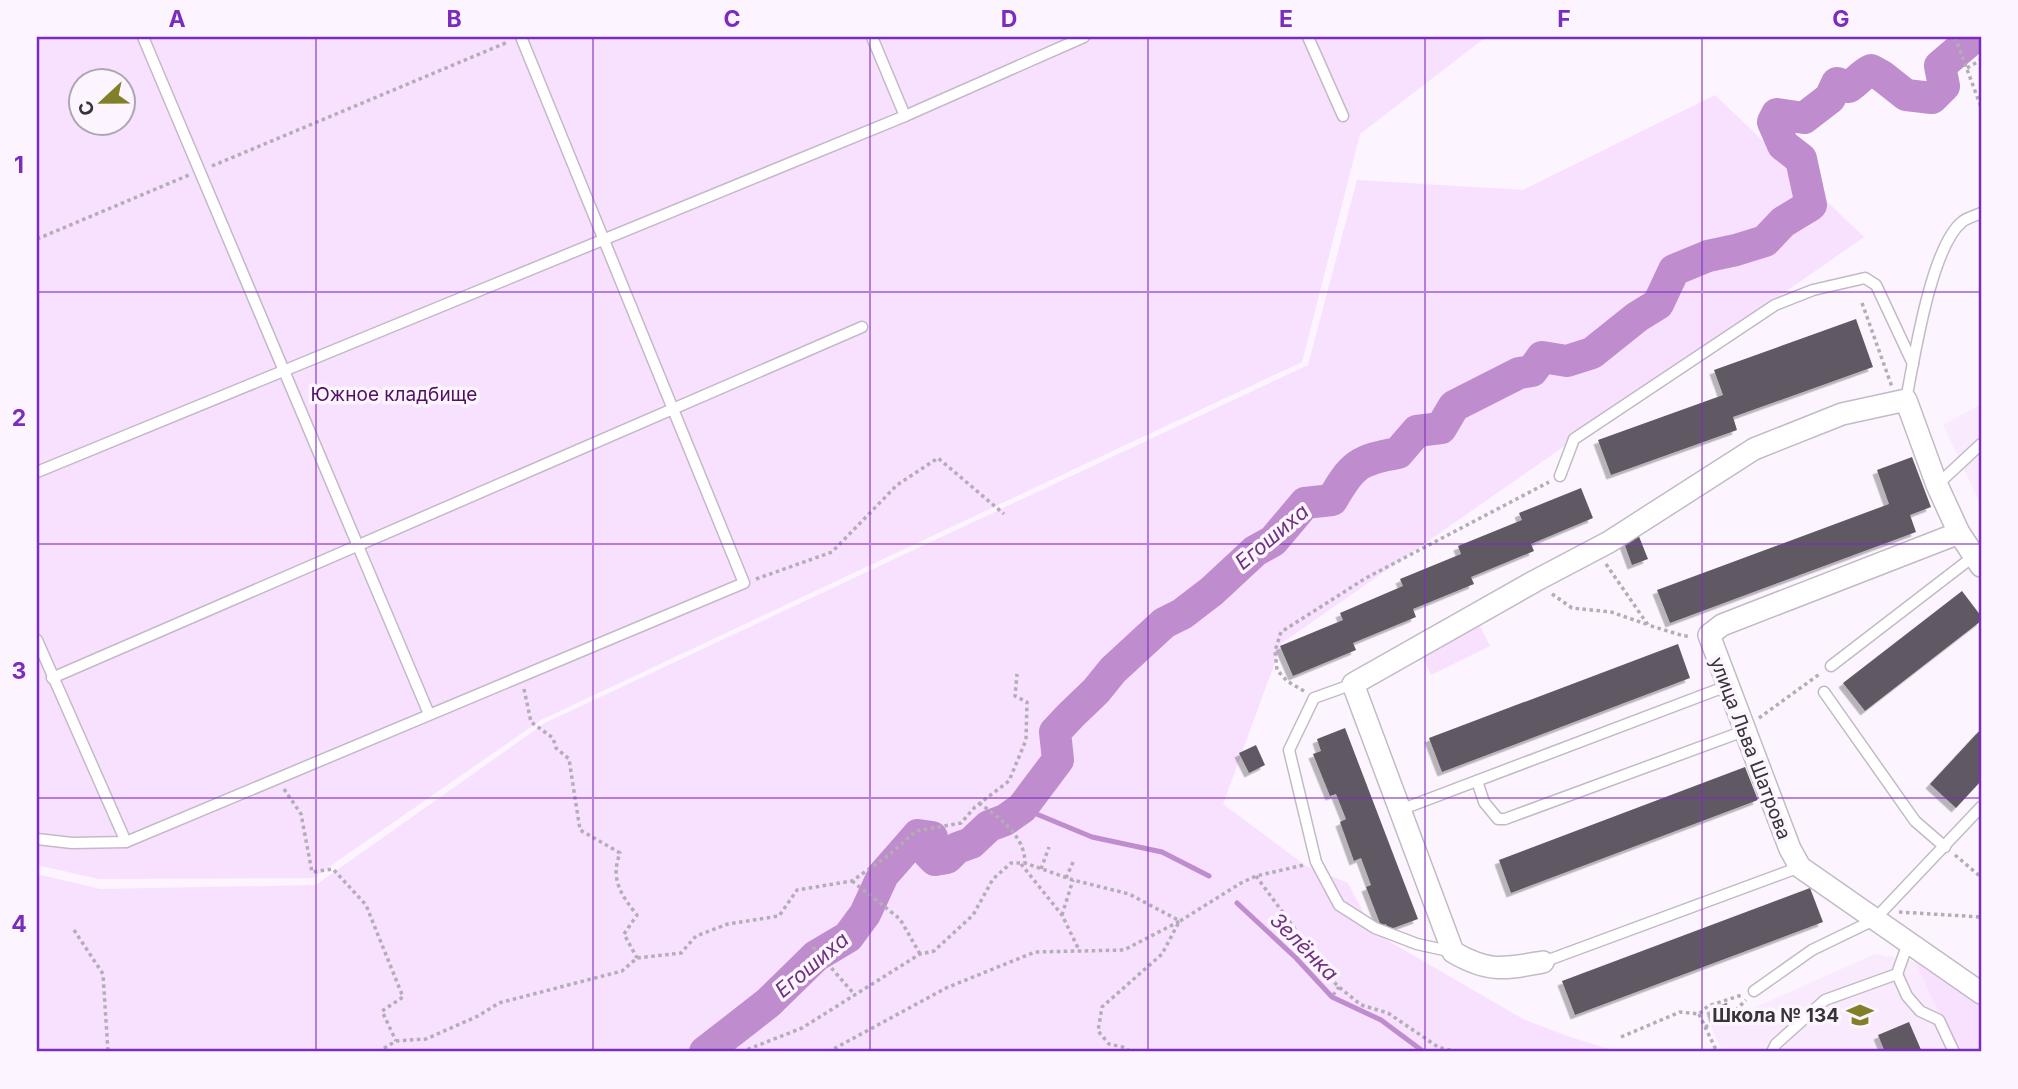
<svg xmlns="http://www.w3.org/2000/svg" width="2018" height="1089" viewBox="0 0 2018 1089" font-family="Inter,sans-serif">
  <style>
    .built { fill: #f9ebfd }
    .green { fill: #f8e0ff; fill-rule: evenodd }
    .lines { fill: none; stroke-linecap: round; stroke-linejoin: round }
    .stream { stroke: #bf8ccd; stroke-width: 5 }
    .river { stroke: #bf8ccd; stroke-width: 32 }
    .building { fill: #615964; filter: url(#shadow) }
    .service-casing { stroke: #c3bac6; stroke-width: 13 }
    .minor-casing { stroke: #c3bac6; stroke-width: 24 }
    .path { stroke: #b3adb5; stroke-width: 3.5; stroke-dasharray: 3.5 3.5; stroke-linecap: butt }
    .service { stroke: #fff; stroke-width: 10 }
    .minor { stroke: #fff; stroke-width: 21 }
    .grid { fill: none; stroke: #7b2cbf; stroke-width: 2; stroke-opacity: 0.55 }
    .labels { text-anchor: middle; stroke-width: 7; stroke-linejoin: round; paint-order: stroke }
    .park-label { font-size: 19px; fill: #511160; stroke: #fcf4fe }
    .street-label { font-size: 19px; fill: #373438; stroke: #fcf4fe }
    .poi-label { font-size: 19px; font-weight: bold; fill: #373438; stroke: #fcf4fe; text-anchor: end }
    .water-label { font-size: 21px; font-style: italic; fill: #6f3280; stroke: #fcf4fe }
    .neatline { fill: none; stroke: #7b2cbf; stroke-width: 2.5 }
    .grid-label { font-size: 23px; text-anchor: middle; font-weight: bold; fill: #7b2cbf }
  </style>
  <defs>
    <filter id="shadow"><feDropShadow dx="-4.5" dy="4.5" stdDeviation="0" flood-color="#0004"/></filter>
  </defs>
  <rect width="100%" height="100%" fill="#fcf4fe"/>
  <g class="built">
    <polygon points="1981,404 1981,505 1943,425"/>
    <polygon points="1875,954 1923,963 1981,1003 1981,1052 1723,1052 1711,1027"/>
  </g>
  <g class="green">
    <path d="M37 37H1486L1360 134 1302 362 541 720 313 878 99 879 37 865ZM80 80H122V122H80Z"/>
    <polygon points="1715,95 1864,237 1282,643 1223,804 1306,866 1348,883 1373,932 1523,1019 1570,1037 1619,1052 37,1052 37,874 100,889 316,885 545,723 1308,365 1357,180 1523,190"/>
    <polygon points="1477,620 1490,646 1431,675 1421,651"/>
    <polygon points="1916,963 1981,1007 1981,1052 1957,1052"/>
  </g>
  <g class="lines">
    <g class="stream">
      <polyline points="1022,808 1092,837 1162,852 1209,876"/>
      <polyline points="1237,903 1296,958 1332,997 1381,1020 1424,1052"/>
    </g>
    <path class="river" d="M705 1052 768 1003 816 956 848 937 865 914 883 875 918 835 932 837 929 854 935 860 947 858 957 848 971 843 989 826 1005 820 1022 808 1058 760 1055 732 1071 715 1096 691 1113 670 1164 623 1182 614 1212 591 1255 551 1273 541 1305 503 1332 500C1352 465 1358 460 1398 453L1417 431 1441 428 1454 406 1519 373 1532 371 1542 357 1567 361 1592 353 1637 317 1658 304 1674 270 1708 256 1736 250 1765 241 1783 222 1811 205 1801 159 1783 145 1773 122 1777 114 1804 118 1830 98 1837 83 1849 87C1858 81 1861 75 1871 70L1882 76 1906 95 1932 98 1944 86 1940 66 1974 37"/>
  </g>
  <g class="building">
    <polygon points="1856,319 1873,367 1733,417 1737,430 1611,475 1598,440 1723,395 1714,370"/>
    <polygon points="1912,457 1931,507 1910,515 1916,532 1670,623 1657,590 1889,504 1877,470"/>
    <polygon points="1581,488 1593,518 1531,544 1534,551 1471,577 1474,584 1413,609 1416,617 1353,643 1356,650 1293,676 1280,646 1343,620 1340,613 1403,586 1400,579 1461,554 1458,546 1522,520 1519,513"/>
    <polygon points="1638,534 1648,559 1632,565 1623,540"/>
    <polygon points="1962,591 1981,616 1981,621 1865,711 1843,683"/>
    <polygon points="1678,644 1690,678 1442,772 1429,738"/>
    <polygon points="1345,728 1418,919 1388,930 1386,924 1381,926 1366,887 1371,885 1361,858 1354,861 1340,822 1346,819 1336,794 1330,796 1313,754 1321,751 1317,739"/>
    <polygon points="1981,729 1981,781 1956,808 1930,784"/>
    <polygon points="1256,745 1265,765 1249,773 1239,753"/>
    <polygon points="1745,767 1758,800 1511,893 1499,860"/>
    <polygon points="1810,888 1823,922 1575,1015 1562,981"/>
    <polygon points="1727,1003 1730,1013 1714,1018 1711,1008"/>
    <polygon points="1909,1022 1922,1052 1885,1052 1878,1035"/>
  </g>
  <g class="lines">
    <g class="service-casing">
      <g id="service">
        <polyline points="143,37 429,714"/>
        <polyline points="872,37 905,116"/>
        <polyline points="1308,37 1343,116"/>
        <path d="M1906 400C1914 359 1931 247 1962 222 1966 218 1975 216 1981 213"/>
        <polyline points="37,472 905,116 1084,37"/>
        <polyline points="1560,476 1574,439 1775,305 1813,290 1865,278 1876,285 1913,364"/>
        <polyline points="1937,485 1981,444"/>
        <polyline points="37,640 126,842"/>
        <polyline points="1831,666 1974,556"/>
        <polyline points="52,678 862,327"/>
        <polyline points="1353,684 1314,698 1289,750 1316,862 1339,905 1375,928 1417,944 1453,952"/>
        <polyline points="1824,692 1915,821 1945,847"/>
        <polyline points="1477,781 1484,802 1498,819 1505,819 1744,731"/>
        <polyline points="1400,810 1727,686"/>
        <polyline points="37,839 72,843 126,842 744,583 521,37"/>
        <polyline points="1543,962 1800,867"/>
        <polyline points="1897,974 1907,996 1920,1011 1939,1020 1954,1052"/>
        <polyline points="1754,991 1812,950 1874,920 1981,807"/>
        <polyline points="1772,1052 1776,1044 1825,1000 1897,974 1908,943"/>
      </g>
    </g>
    <g class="minor-casing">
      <g id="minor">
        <polyline points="1959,533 1722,625 1709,635 1790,849 1800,867 1981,993"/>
        <path d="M1543 962C1504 969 1489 973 1453 952L1353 684 1535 581 1609 542 1754 449 1842 414 1897 402 1906 400 1937 485 1959 533 1981 566"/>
      </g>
    </g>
    <g class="path">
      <polyline points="1955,37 1981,107"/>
      <polyline points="1967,68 1981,60"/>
      <polyline points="212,166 508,42"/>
      <polyline points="37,239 189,175"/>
      <polyline points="1862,303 1892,387"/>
      <polyline points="1606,564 1648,625 1684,636 1691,636"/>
      <polyline points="756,579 832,552 897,485 938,458 1004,514"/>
      <polyline points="1552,594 1572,608 1611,612 1646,624"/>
      <path d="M524 689 531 722 553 738 556 748 569 759 580 830 620 853C610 879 621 895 637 915L624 934 637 958"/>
      <polyline points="1304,691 1287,681 1277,670 1275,651 1281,632 1366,578 1549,482"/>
      <polyline points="1759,718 1821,673"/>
      <polyline points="284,789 301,814 312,872 333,869 366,905 403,997 382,1011 396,1041"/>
      <path d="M979 803C1000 818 1025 836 1025 863"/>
      <polyline points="1955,855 1981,877"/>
      <polyline points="1021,864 1062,915 1080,952"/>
      <polyline points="1041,869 1049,847"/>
      <polyline points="1256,876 1306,944 1314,962 1339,987 1361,1005 1388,1013 1438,1047 1456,1052"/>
      <polyline points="1066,878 1074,860"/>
      <polyline points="852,881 900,919 920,954"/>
      <polyline points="1899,912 1981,917"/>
      <polyline points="1062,915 1073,880"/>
      <polyline points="74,930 103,974 108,1052"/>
      <polyline points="813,947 855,995"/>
      <polyline points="1333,995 1339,987"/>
      <polyline points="1699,1014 1717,1052"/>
      <polyline points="1705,1027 1731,1015 1746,1000"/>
      <polyline points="1621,1037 1680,1012 1699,1014 1708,1006 1742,995"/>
      <polyline points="354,1052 355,1052"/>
      <polyline points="378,1052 396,1041 426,1039 478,1016 499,1003 622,971 637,958 681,953 696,936 728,924 779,916 797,890 852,881 889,855 916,831 961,823 975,807 1009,781 1026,740 1027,702 1015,696 1017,674"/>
      <polyline points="741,1052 802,1028 920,954 934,951 973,915 993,879 1011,863 1025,863 1073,880 1129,894 1180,921 1241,883 1256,876 1304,865"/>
      <polyline points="828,1052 946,988 1035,952 1124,950 1180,921"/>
      <polyline points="1128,1052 1127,1048 1109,1044 1098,1031 1102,1007 1162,954 1179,922"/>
    </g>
    <use href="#service" class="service"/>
    <use href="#minor" class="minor"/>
  </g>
  <path class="grid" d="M316 37V1052M593 37V1052M870 37V1052M1148 37V1052M1425 37V1052M1702 37V1052M37 292H1981M37 544H1981M37 798H1981"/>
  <defs>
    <g id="school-bare" transform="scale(2.1)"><path d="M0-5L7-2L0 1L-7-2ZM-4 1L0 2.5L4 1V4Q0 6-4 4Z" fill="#818028" stroke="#fcf4fe" stroke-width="2.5" paint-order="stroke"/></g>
  </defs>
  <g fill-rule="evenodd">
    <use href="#school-bare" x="1860" y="1015"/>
  </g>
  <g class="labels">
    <g class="park-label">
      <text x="394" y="401">Южное кладбище</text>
    </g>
    <g class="street-label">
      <text transform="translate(1751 748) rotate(69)" y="7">улица Льва Шатрова</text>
    </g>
    <g class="poi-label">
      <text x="1839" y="1022">Школа № 134</text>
    </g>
    <g class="water-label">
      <text transform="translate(1272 537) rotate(-40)" y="7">Егошиха</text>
      <text transform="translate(1304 947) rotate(45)" y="7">Зелёнка</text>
      <text transform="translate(812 965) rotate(-40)" y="7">Егошиха</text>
    </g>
  </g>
  <rect width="2018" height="1089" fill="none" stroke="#fcf4fe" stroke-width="77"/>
  <g transform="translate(102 102) rotate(248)"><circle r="33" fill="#fcf4fe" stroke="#ada7af" stroke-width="2"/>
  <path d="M0-5L12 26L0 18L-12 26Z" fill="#818028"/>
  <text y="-10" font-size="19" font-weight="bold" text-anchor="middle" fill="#373438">С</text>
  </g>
  <rect x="38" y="38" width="1942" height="1012" class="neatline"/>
  <g class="grid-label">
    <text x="177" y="27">A</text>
    <text x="454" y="27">B</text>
    <text x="732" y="27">C</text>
    <text x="1009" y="27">D</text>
    <text x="1286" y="27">E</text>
    <text x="1564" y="27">F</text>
    <text x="1841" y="27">G</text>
    <text x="19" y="173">1</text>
    <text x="19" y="426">2</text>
    <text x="19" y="679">3</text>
    <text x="19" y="932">4</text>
  </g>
</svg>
